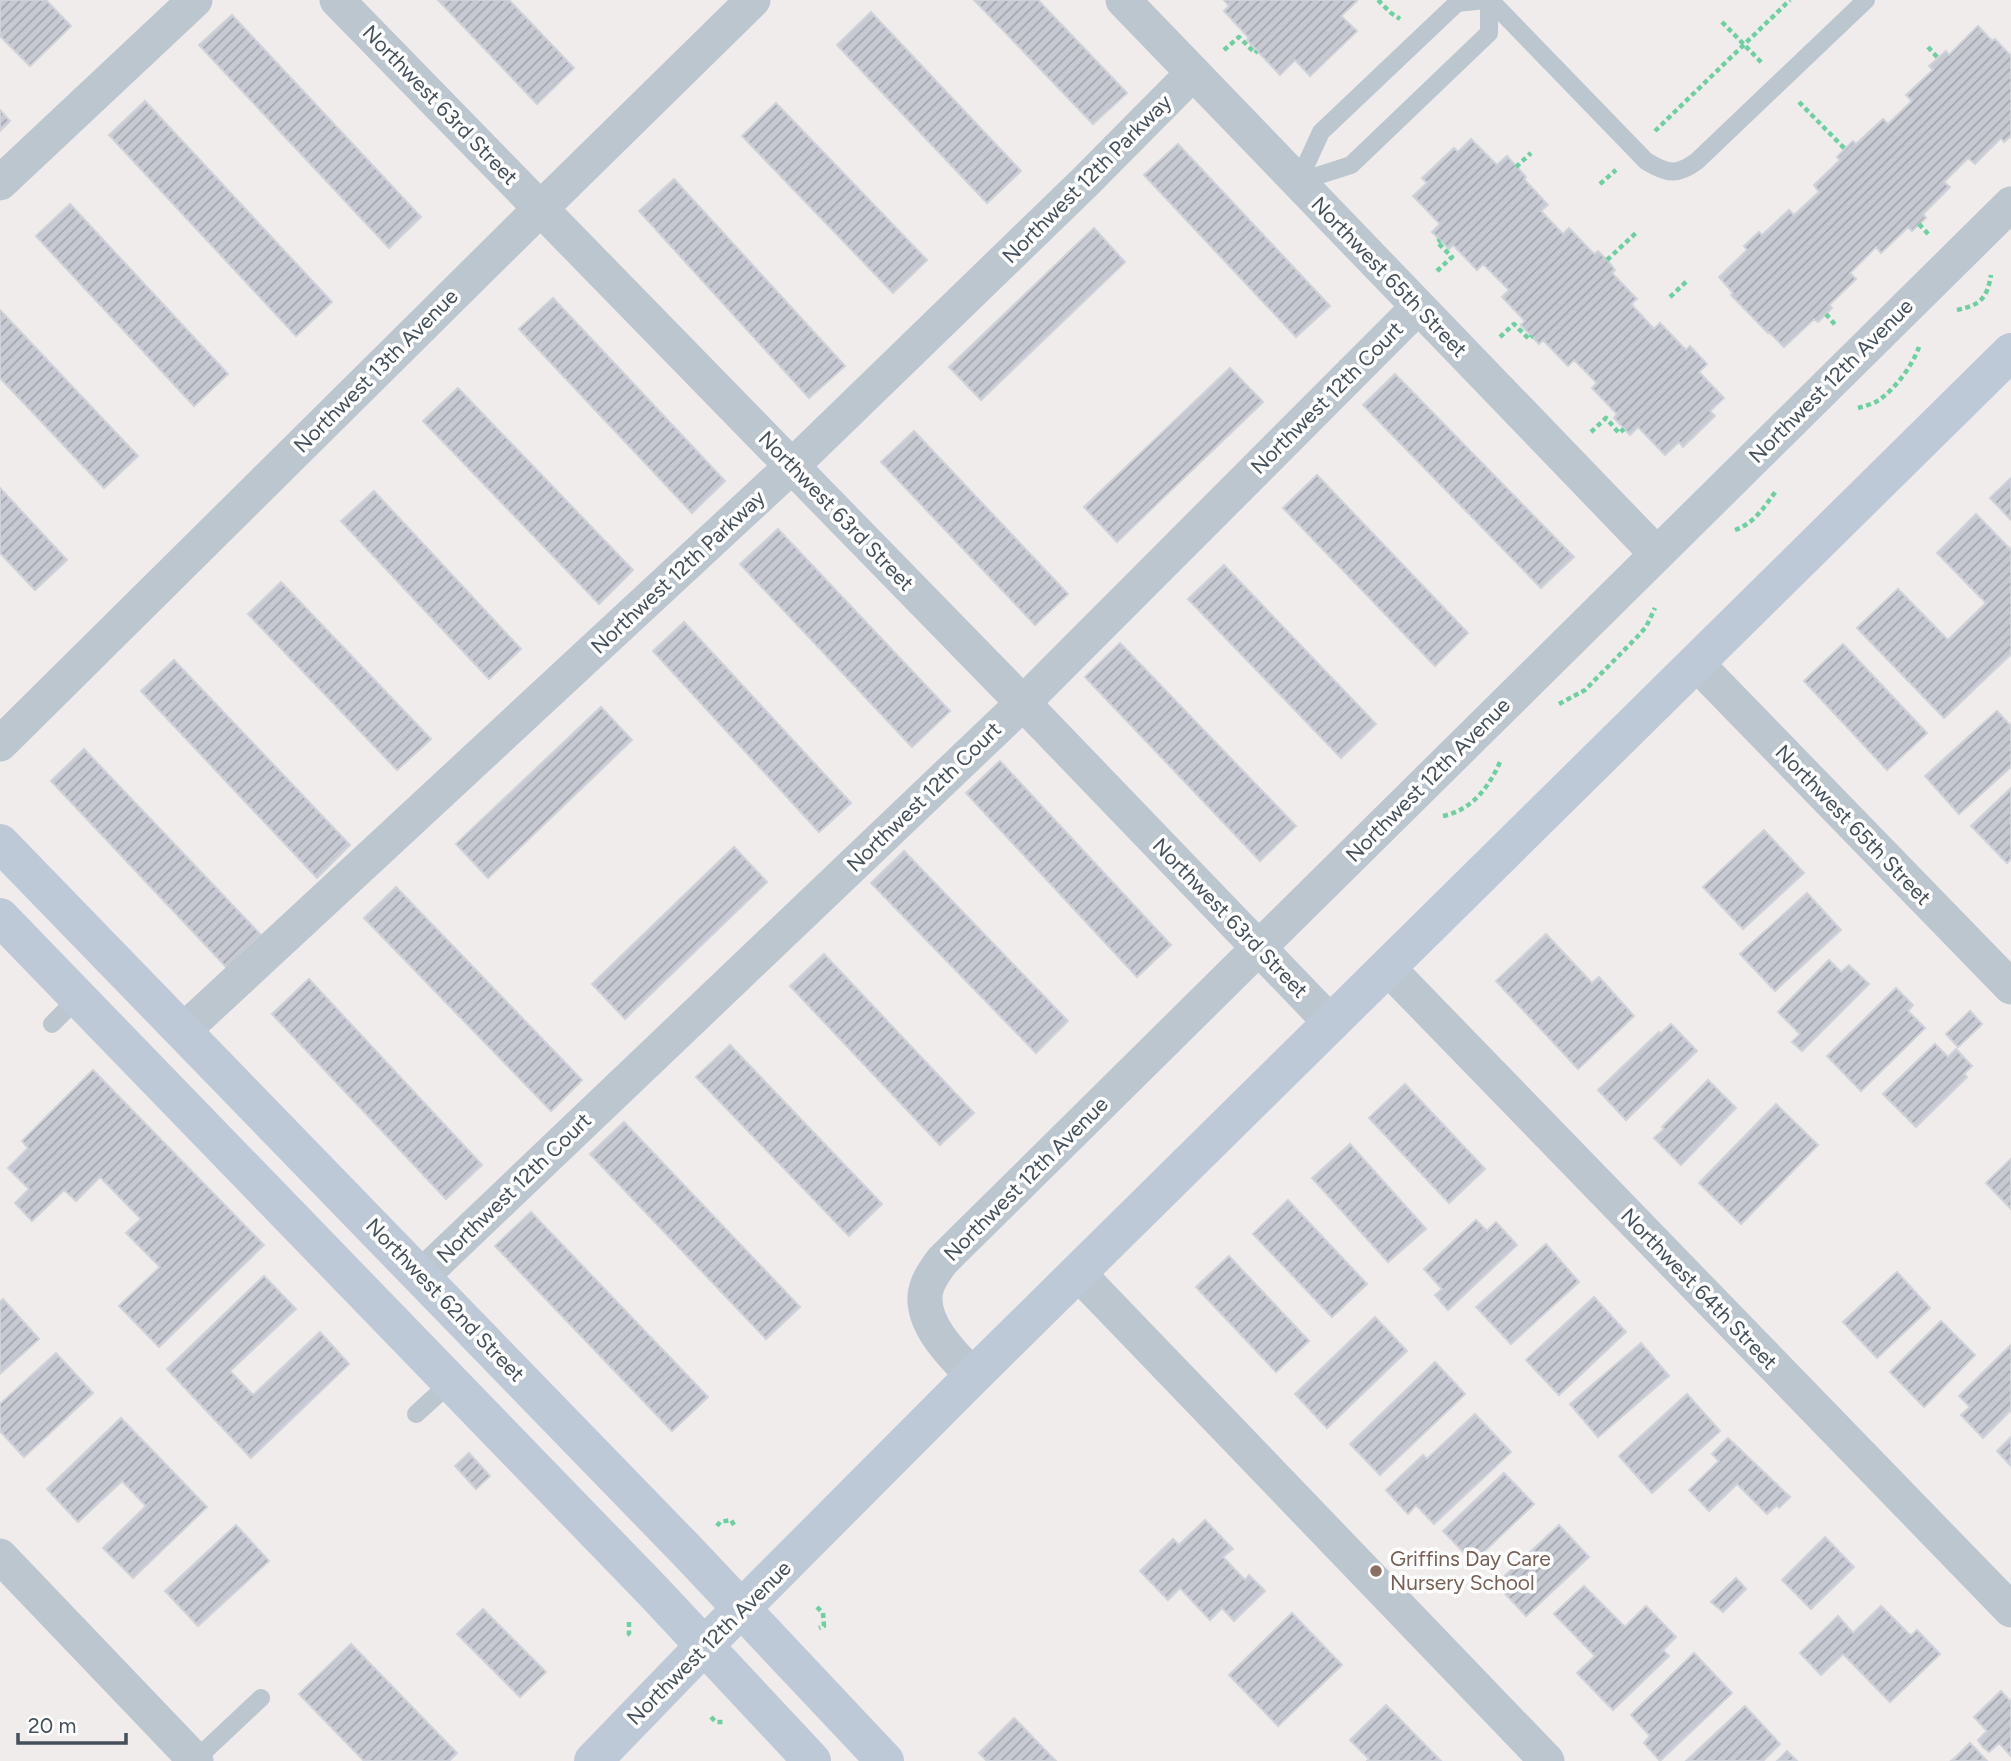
<svg xmlns="http://www.w3.org/2000/svg" width="2011" height="1761" viewBox="0 0 2011 1761" font-family="Figtree,sans-serif">
  <style>
    .building { fill: url(#building-hatch); stroke: #cfd2d8; stroke-width: 2 }
    .lines { fill: none; stroke-linecap: round; stroke-linejoin: round }
    .path { stroke: #6dd0a1; stroke-width: 4.5; stroke-dasharray: 5 3.5; stroke-linecap: butt }
    .service { stroke: #bbc6cf; stroke-width: 18 }
    .minor { stroke: #bbc6cf; stroke-width: 35 }
    .secondary { stroke: #bdc9d7; stroke-width: 38 }
    .education-dot { fill: #8d6e63; stroke: #fff; stroke-width: 2.5 }
    .labels { text-anchor: middle; stroke-width: 7; stroke-linejoin: round; paint-order: stroke }
    .street-label { font-size: 21px; fill: #434f5a; stroke: #fff }
    .education-label { font-size: 21px; fill: #785e54; stroke: #fff; text-anchor: start }
  </style>
  <defs>
    <pattern id="building-hatch" width="6" height="6" patternUnits="userSpaceOnUse" patternTransform="scale(1.75)"><rect width="6" height="6" fill="#c7cad2"/><path d="M-1 1l2-2M0 6l6-6M5 7l2-2" fill="none" stroke="#a3a6ad"/></pattern>
  </defs>
  <rect width="100%" height="100%" fill="#efeceb"/>
  <g class="building">
    <polygon points="0,0 46,0 71,26 30,66 0,36"/>
    <polygon points="438,0 509,0 574,68 537,104"/>
    <polygon points="974,0 1038,0 1127,93 1093,124"/>
    <polygon points="1224,0 1356,0 1357,1 1341,16 1357,31 1310,76 1295,60 1280,75 1247,40 1249,38 1224,11 1229,6"/>
    <polygon points="871,12 1021,171 987,203 837,45"/>
    <polygon points="232,15 421,217 389,248 199,45"/>
    <polygon points="1978,26 1992,41 1995,39 2011,56 2011,136 2004,142 2001,138 1975,164 1968,158 1944,182 1950,187 1923,214 1926,218 1912,231 1908,227 1881,253 1876,247 1850,273 1856,279 1829,305 1832,308 1818,322 1814,319 1784,347 1769,332 1768,333 1731,295 1733,293 1719,277 1747,250 1744,246 1759,232 1762,235 1789,210 1794,215 1819,192 1814,185 1840,160 1837,157 1853,141 1856,144 1883,119 1888,124 1912,101 1906,95 1933,70 1929,66 1946,51 1949,55"/>
    <polygon points="145,101 332,302 296,336 109,135"/>
    <polygon points="776,103 927,260 893,293 742,136"/>
    <polygon points="0,110 10,121 0,131"/>
    <polygon points="1471,139 1497,165 1507,156 1526,177 1524,179 1548,205 1541,211 1563,234 1569,228 1594,254 1598,251 1607,260 1615,270 1612,273 1637,299 1631,304 1654,329 1660,323 1686,350 1690,346 1707,364 1699,372 1724,398 1710,411 1715,416 1683,447 1679,442 1665,455 1638,427 1630,435 1614,418 1617,414 1592,388 1597,383 1574,360 1568,366 1543,340 1539,344 1521,325 1525,321 1502,297 1509,290 1483,264 1477,270 1453,245 1449,249 1432,232 1440,224 1413,196 1427,183 1422,178 1454,148 1458,152"/>
    <polygon points="1178,144 1330,306 1296,337 1144,175"/>
    <polygon points="674,179 845,366 809,398 639,211"/>
    <polygon points="70,204 228,374 194,406 36,236"/>
    <polygon points="1094,228 1125,262 981,400 949,367"/>
    <polygon points="553,298 725,481 692,513 519,329"/>
    <polygon points="0,310 138,456 104,488 0,378"/>
    <polygon points="1230,368 1263,402 1117,542 1084,507"/>
    <polygon points="1395,374 1574,557 1541,588 1363,405"/>
    <polygon points="458,388 633,570 599,604 423,421"/>
    <polygon points="914,431 1068,594 1035,625 881,462"/>
    <polygon points="1317,475 1468,633 1435,666 1283,508"/>
    <polygon points="2011,478 2011,520 1990,498"/>
    <polygon points="0,488 67,560 35,590 0,553"/>
    <polygon points="374,491 521,649 489,679 341,521"/>
    <polygon points="1976,514 2011,550 2011,654 1944,718 1857,628 1898,589 1948,640 1986,603 1937,553"/>
    <polygon points="778,529 950,711 912,747 740,564"/>
    <polygon points="1224,565 1376,724 1341,758 1188,599"/>
    <polygon points="281,582 431,739 397,770 248,614"/>
    <polygon points="684,622 851,803 819,832 653,651"/>
    <polygon points="1120,643 1296,826 1260,861 1085,677"/>
    <polygon points="1843,644 1927,733 1887,770 1804,681"/>
    <polygon points="174,660 350,845 317,878 141,691"/>
    <polygon points="601,707 632,740 488,878 456,844"/>
    <polygon points="1997,711 2011,726 2011,767 1959,814 1925,776"/>
    <polygon points="84,749 261,935 227,968 51,781"/>
    <polygon points="1000,761 1171,945 1137,977 966,793"/>
    <polygon points="2011,788 2011,859 2007,863 1971,826"/>
    <polygon points="1764,830 1804,873 1743,929 1703,887"/>
    <polygon points="734,847 767,882 625,1019 592,984"/>
    <polygon points="904,851 1068,1021 1036,1053 871,883"/>
    <polygon points="396,887 582,1080 551,1111 364,918"/>
    <polygon points="1807,893 1841,930 1775,991 1740,954"/>
    <polygon points="1546,934 1592,983 1599,977 1634,1016 1578,1069 1496,981"/>
    <polygon points="824,954 974,1113 940,1145 790,986"/>
    <polygon points="1829,960 1841,972 1849,965 1869,984 1802,1051 1792,1042 1800,1034 1778,1012"/>
    <polygon points="309,979 482,1165 446,1199 272,1014"/>
    <polygon points="1896,988 1913,1005 1908,1011 1925,1028 1861,1091 1827,1056"/>
    <polygon points="1970,1011 1982,1024 1958,1047 1946,1034"/>
    <polygon points="1671,1024 1697,1051 1626,1120 1598,1090 1659,1032 1660,1034"/>
    <polygon points="1935,1044 1948,1057 1956,1049 1972,1066 1964,1074 1967,1077 1916,1127 1883,1094"/>
    <polygon points="730,1045 882,1204 849,1236 696,1077"/>
    <polygon points="93,1070 264,1245 159,1347 119,1306 160,1267 126,1233 141,1219 100,1177 76,1201 64,1190 32,1221 15,1203 29,1189 8,1168 28,1148 22,1141"/>
    <polygon points="1708,1080 1736,1108 1681,1165 1654,1138 1664,1129 1662,1127"/>
    <polygon points="1405,1084 1485,1169 1449,1203 1369,1118"/>
    <polygon points="1776,1104 1818,1145 1741,1224 1699,1183"/>
    <polygon points="624,1122 800,1307 766,1339 590,1154"/>
    <polygon points="1350,1144 1426,1229 1388,1262 1312,1178"/>
    <polygon points="2011,1159 2011,1209 1986,1183"/>
    <polygon points="1288,1200 1367,1284 1332,1317 1253,1234"/>
    <polygon points="531,1212 708,1397 672,1431 495,1246"/>
    <polygon points="1476,1220 1487,1231 1496,1222 1517,1245 1448,1310 1435,1295 1442,1289 1424,1269"/>
    <polygon points="1546,1244 1579,1282 1511,1344 1476,1307"/>
    <polygon points="1229,1256 1309,1341 1276,1372 1196,1287"/>
    <polygon points="1897,1272 1930,1308 1877,1358 1843,1322"/>
    <polygon points="264,1276 296,1309 230,1371 253,1395 320,1332 349,1364 251,1458 167,1369"/>
    <polygon points="1594,1297 1626,1332 1559,1395 1526,1360"/>
    <polygon points="3,1299 39,1339 0,1374 0,1302"/>
    <polygon points="1375,1317 1407,1351 1327,1428 1295,1394"/>
    <polygon points="1941,1321 1975,1355 1924,1407 1890,1372"/>
    <polygon points="1641,1343 1669,1376 1598,1437 1570,1404"/>
    <polygon points="2011,1345 2011,1410 1983,1438 1961,1415 1970,1407 1959,1396"/>
    <polygon points="56,1353 93,1393 24,1457 0,1431 0,1404"/>
    <polygon points="1435,1362 1465,1394 1380,1475 1350,1444"/>
    <polygon points="1687,1394 1720,1431 1652,1493 1619,1456"/>
    <polygon points="1475,1414 1511,1452 1434,1524 1416,1505 1408,1514 1386,1490 1423,1455 1427,1459"/>
    <polygon points="121,1418 207,1507 133,1578 103,1548 146,1506 122,1481 78,1522 47,1489"/>
    <polygon points="2011,1437 2011,1466 1997,1451"/>
    <polygon points="1728,1438 1790,1497 1779,1508 1777,1505 1767,1514 1737,1484 1709,1511 1689,1490 1719,1461 1712,1454"/>
    <polygon points="469,1453 490,1476 476,1489 455,1466"/>
    <polygon points="1504,1473 1534,1504 1473,1562 1443,1531"/>
    <polygon points="1205,1520 1233,1549 1223,1557 1245,1580 1249,1575 1265,1591 1234,1621 1222,1608 1210,1620 1180,1588 1168,1600 1140,1571 1173,1539 1179,1545"/>
    <polygon points="236,1525 269,1561 198,1626 165,1591"/>
    <polygon points="1559,1525 1589,1557 1526,1616 1496,1584"/>
    <polygon points="1825,1537 1854,1567 1811,1609 1782,1580"/>
    <polygon points="1736,1578 1746,1589 1723,1612 1711,1602"/>
    <polygon points="1584,1586 1625,1627 1646,1606 1676,1637 1663,1650 1669,1656 1613,1710 1577,1673 1595,1656 1554,1614"/>
    <polygon points="1881,1606 1911,1636 1917,1630 1940,1654 1890,1702 1843,1654 1821,1675 1800,1653 1838,1616 1853,1633"/>
    <polygon points="483,1609 546,1672 520,1697 457,1634"/>
    <polygon points="1292,1613 1342,1665 1278,1726 1229,1675"/>
    <polygon points="351,1644 457,1753 449,1761 364,1761 299,1694"/>
    <polygon points="1694,1653 1732,1693 1660,1761 1644,1743 1650,1736 1631,1715"/>
    <polygon points="2001,1691 2011,1702 2011,1756 1999,1743 1989,1752 1983,1747 1978,1740 1987,1731 1974,1717"/>
    <polygon points="1386,1705 1441,1761 1367,1761 1369,1759 1350,1740"/>
    <polygon points="1745,1706 1780,1744 1763,1761 1686,1761"/>
    <polygon points="1014,1718 1056,1761 987,1761 979,1753"/>
    <polygon points="1970,1743 1987,1761 1951,1761 1956,1757"/>
    <polygon points="1787,1751 1797,1761 1777,1761"/>
  </g>
  <g class="lines">
    <g class="path">
      <polyline points="1378,0 1391,13 1400,19"/>
      <polyline points="1722,22 1762,63"/>
      <polyline points="1928,47 1938,58"/>
      <polyline points="1224,50 1239,37 1255,53 1257,51"/>
      <polyline points="1799,102 1845,149"/>
      <polyline points="1655,131 1790,0"/>
      <polyline points="1516,167 1531,153"/>
      <polyline points="1600,184 1616,170"/>
      <polyline points="1919,224 1930,236"/>
      <polyline points="1607,260 1638,231"/>
      <polyline points="1437,271 1452,257 1437,242 1440,240"/>
      <polyline points="1670,297 1687,281"/>
      <path d="M1957 310C1980 305 1987 299 1991 275"/>
      <polyline points="1826,314 1837,327"/>
      <polyline points="1500,337 1514,324 1529,339 1532,336"/>
      <path d="M1858 408C1865 406 1873 404 1879 400 1896 388 1912 366 1919 347"/>
      <polyline points="1591,432 1606,418 1619,433 1624,429"/>
      <path d="M1735 530C1755 523 1764 507 1776 491"/>
      <polyline points="1559,704 1585,690 1638,636 1646,627 1655,608"/>
      <path d="M1443 816C1472 810 1489 787 1500 762"/>
      <polyline points="717,1526 720,1522 731,1520 734,1525"/>
      <polyline points="817,1607 823,1613 824,1626 819,1628"/>
      <polyline points="629,1622 629,1634 633,1637"/>
      <polyline points="711,1717 716,1722 723,1722"/>
    </g>
    <g class="service">
      <path d="M1490 0 1646 161C1667 174 1677 176 1697 161L1866 0"/>
      <polyline points="1298,182 1351,165 1489,33 1489,0"/>
      <polyline points="1298,182 1321,132 1457,3 1485,0"/>
      <polyline points="52,1024 78,998"/>
      <polyline points="416,1414 450,1383"/>
      <polyline points="195,1760 261,1698"/>
    </g>
    <g class="minor">
      <polyline points="337,0 1023,703 1332,1024"/>
      <polyline points="1123,0 1656,553"/>
      <polyline points="0,183 195,0"/>
      <polyline points="1695,662 2011,987"/>
      <polyline points="0,744 541,208 753,0"/>
      <polyline points="1388,968 2011,1610"/>
      <polyline points="183,1031 792,466 1085,182 1193,73"/>
      <polyline points="1078,1273 1547,1761"/>
      <polyline points="422,1276 1023,703 1417,308"/>
      <path d="M973 1376C954 1356 923 1327 925 1296 926 1283 934 1272 942 1261L2011 204"/>
      <polyline points="0,1556 196,1761"/>
    </g>
    <g class="secondary">
      <polyline points="0,843 690,1554 885,1761"/>
      <polyline points="0,917 653,1591 812,1761"/>
      <polyline points="593,1761 705,1645 973,1376 2011,352"/>
    </g>
  </g>
  <circle class="education-dot" cx="1376" cy="1571" r="7"/>
  <g class="labels">
    <g class="street-label">
      <text transform="translate(440 105) rotate(46)" y="7">Northwest 63rd Street</text>
      <text transform="translate(1087 179) rotate(-45)" y="7">Northwest 12th Parkway</text>
      <text transform="translate(1389 277) rotate(46)" y="7">Northwest 65th Street</text>
      <text transform="translate(376 371) rotate(-45)" y="7">Northwest 13th Avenue</text>
      <text transform="translate(1831 381) rotate(-45)" y="7">Northwest 12th Avenue</text>
      <text transform="translate(1327 398) rotate(-45)" y="7">Northwest 12th Court</text>
      <text transform="translate(836 511) rotate(46)" y="7">Northwest 63rd Street</text>
      <text transform="translate(678 572) rotate(-43)" y="7">Northwest 12th Parkway</text>
      <text transform="translate(1428 780) rotate(-45)" y="7">Northwest 12th Avenue</text>
      <text transform="translate(924 797) rotate(-44)" y="7">Northwest 12th Court</text>
      <text transform="translate(1853 825) rotate(46)" y="7">Northwest 65th Street</text>
      <text transform="translate(1230 918) rotate(46)" y="7">Northwest 63rd Street</text>
      <text transform="translate(1026 1179) rotate(-45)" y="7">Northwest 12th Avenue</text>
      <text transform="translate(514 1188) rotate(-44)" y="7">Northwest 12th Court</text>
      <text transform="translate(1699 1289) rotate(46)" y="7">Northwest 64th Street</text>
      <text transform="translate(445 1300) rotate(46)" y="7">Northwest 62nd Street</text>
      <text transform="translate(709 1643) rotate(-45)" y="7">Northwest 12th Avenue</text>
    </g>
    <g class="education-label">
      <text x="1390" y="1566">Griffins Day Care<tspan x="1390" dy="24">Nursery School</tspan></text>
    </g>
  </g>
  <path d="M18 1733v10h108v-10" fill="none" stroke="#434f5a" stroke-width="3.5"/>
  <text x="28" y="1733" font-size="21" fill="#434f5a" stroke="#ffffff" stroke-width="5" paint-order="stroke">20 m</text>
</svg>
